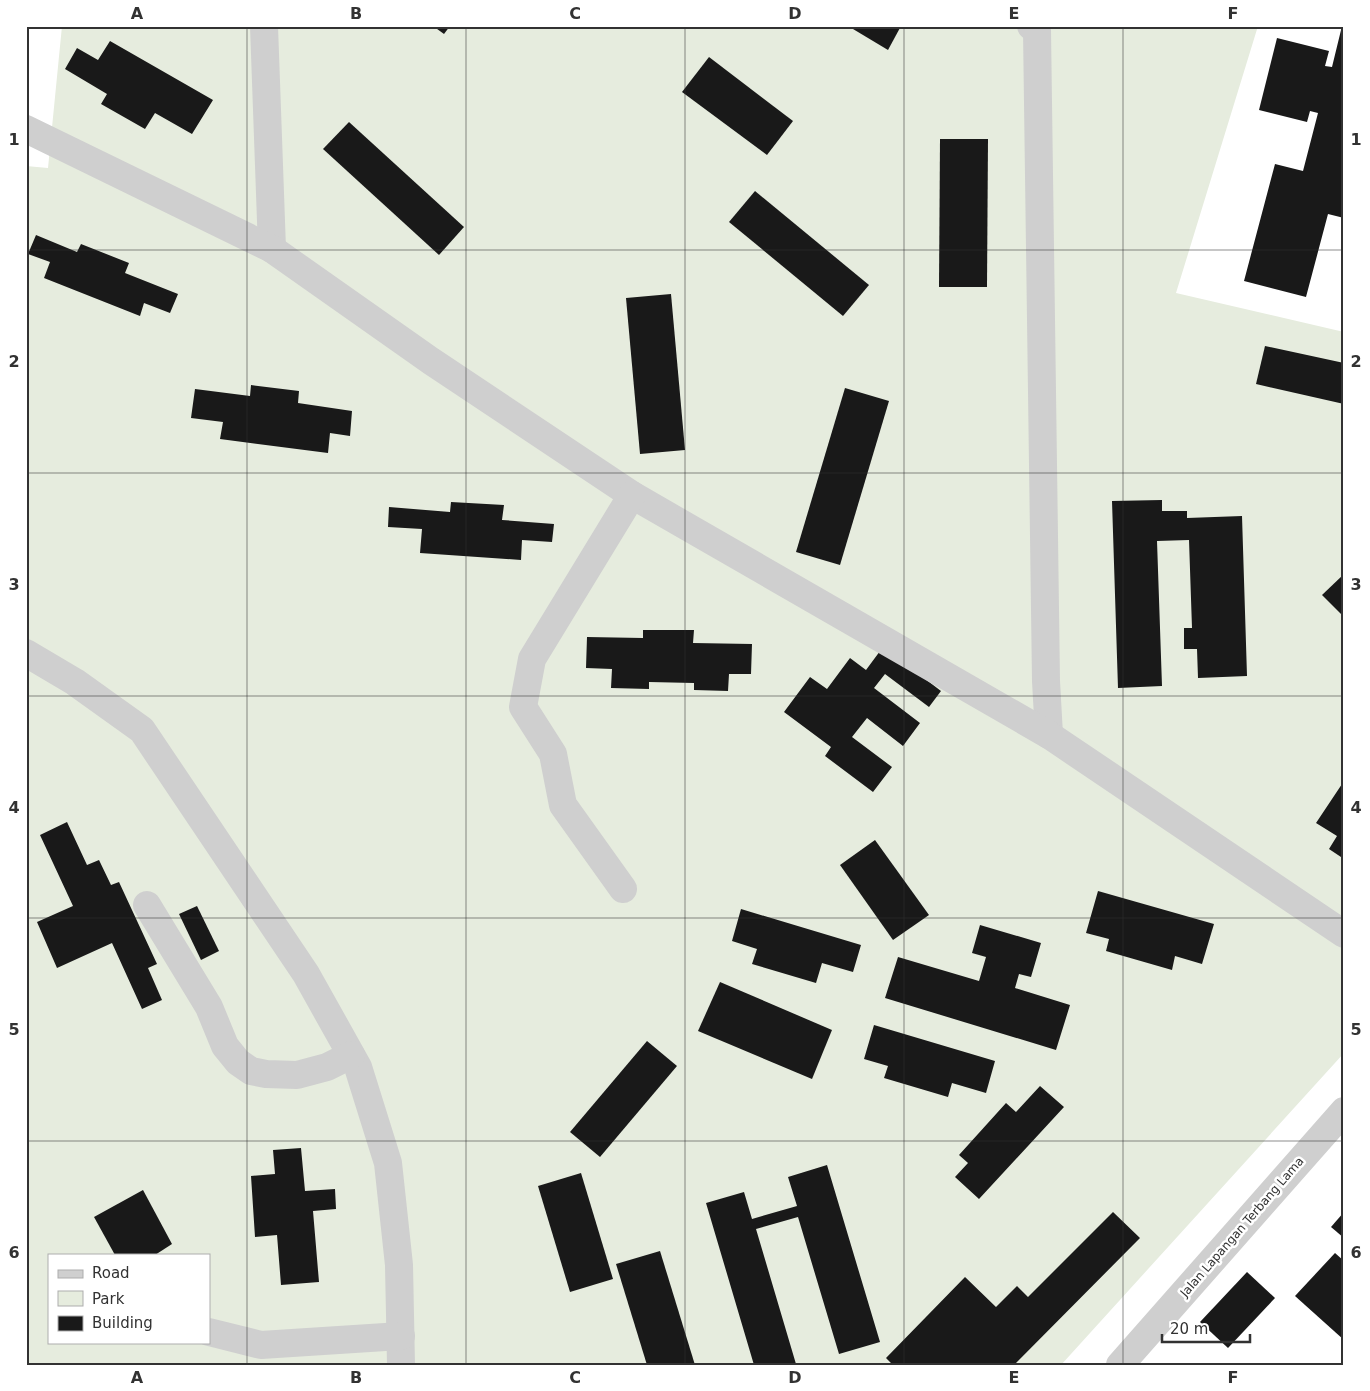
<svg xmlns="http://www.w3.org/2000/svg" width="1370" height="1391" viewBox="0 0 1370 1391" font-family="'DejaVu Sans',sans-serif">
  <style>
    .green { fill: #e6ecde; fill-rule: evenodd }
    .building { fill: #191919 }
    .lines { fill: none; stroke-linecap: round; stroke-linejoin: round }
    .minor { stroke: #cfcfcf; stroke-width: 28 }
    .grid { fill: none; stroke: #323232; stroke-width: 1; stroke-opacity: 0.55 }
    .labels { text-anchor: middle; stroke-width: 5; stroke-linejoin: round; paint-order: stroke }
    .street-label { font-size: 12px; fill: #323232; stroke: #fff }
    .neatline { fill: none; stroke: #323232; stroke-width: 2 }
    .grid-label { font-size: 16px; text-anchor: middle; font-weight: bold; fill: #323232 }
  </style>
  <rect width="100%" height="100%" fill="#fff"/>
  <path class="green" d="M62 26H1258L1176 293 1344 332V1053L1061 1365H26V166L48 168ZM49 1255H209V1342H49Z"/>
  <g class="building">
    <polygon points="433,26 450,26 444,34"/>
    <polygon points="848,26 901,26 888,50"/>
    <polygon points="1342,26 1344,26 1344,218 1328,214 1306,297 1244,281 1275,164 1303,171 1318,113 1310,111 1307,122 1259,110 1277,38 1329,51 1325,66 1332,67"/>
    <polygon points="110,41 213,100 192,134 155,113 145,129 101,104 107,94 65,69 77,48 98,60"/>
    <polygon points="709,57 793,121 767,155 682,92"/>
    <polygon points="349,122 464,227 439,255 323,149"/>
    <polygon points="940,139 988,139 987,287 939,287"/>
    <polygon points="755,191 869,285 843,316 729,222"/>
    <polygon points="36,235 77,252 81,244 129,263 125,273 178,294 170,313 144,303 140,316 44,278 50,262 28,254"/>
    <polygon points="671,294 685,450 640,454 626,298"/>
    <polygon points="1265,346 1344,363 1344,404 1256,384"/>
    <polygon points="251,385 299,391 298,403 352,411 350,436 330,433 328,453 220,439 223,422 191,418 195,389 250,396"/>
    <polygon points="845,388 889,401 840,565 796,552"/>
    <polygon points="1162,500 1162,511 1187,511 1187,518 1242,516 1247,676 1198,678 1197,649 1184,649 1184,628 1192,628 1189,540 1157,541 1162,686 1118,688 1112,501"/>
    <polygon points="451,502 504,505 502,520 554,524 552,542 522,540 521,560 420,553 422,529 388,527 389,507 450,512"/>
    <polygon points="1344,574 1344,617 1322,595"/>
    <polygon points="643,630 694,630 693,643 752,644 751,674 729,674 728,691 694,690 694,683 649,682 649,689 611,688 612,669 586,668 587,637 643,638"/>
    <polygon points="883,647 941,691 929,707 885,674 874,688 920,723 903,746 867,718 852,737 892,767 873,792 825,756 831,747 784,712 810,677 827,689 850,658 866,670"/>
    <polygon points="1344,781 1344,859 1329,849 1337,836 1316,823"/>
    <polygon points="67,822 87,865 99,860 111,885 119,882 157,964 148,968 162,1000 142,1009 112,943 57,968 37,922 73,906 40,835"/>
    <polygon points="875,840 929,915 893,940 840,865"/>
    <polygon points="1098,891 1214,924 1202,964 1175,956 1172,970 1106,951 1109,939 1086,933"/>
    <polygon points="197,906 219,951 201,960 179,914"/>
    <polygon points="741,909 861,945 853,972 822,963 816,983 752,964 757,949 732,941"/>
    <polygon points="980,925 1041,943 1031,977 1019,974 1015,988 1070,1005 1056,1050 885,998 898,957 979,981 986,957 972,953"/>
    <polygon points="720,982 832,1030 812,1079 698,1031"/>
    <polygon points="874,1025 995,1061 986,1093 952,1083 948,1097 884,1078 888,1066 864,1059"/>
    <polygon points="647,1041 677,1066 600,1157 570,1132"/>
    <polygon points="1040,1086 1064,1107 979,1199 955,1177 968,1163 959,1155 1006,1103 1016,1112"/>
    <polygon points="301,1148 305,1191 335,1189 336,1209 313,1211 319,1282 281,1285 277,1235 255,1237 251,1176 275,1174 273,1150"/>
    <polygon points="827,1165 880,1342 839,1354 798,1217 756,1229 796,1364 754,1365 706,1203 744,1192 752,1219 797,1206 788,1177"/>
    <polygon points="581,1173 613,1279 570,1292 538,1186"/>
    <polygon points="143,1190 172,1244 155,1255 115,1255 94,1217"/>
    <polygon points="1113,1212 1140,1238 1014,1365 893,1365 886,1358 965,1277 996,1307 1017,1286 1028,1297"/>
    <polygon points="1344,1212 1344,1238 1331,1227"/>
    <polygon points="660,1251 695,1365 647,1365 616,1264"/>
    <polygon points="1335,1253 1344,1261 1344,1340 1295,1296"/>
    <polygon points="1247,1272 1275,1298 1228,1348 1200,1322"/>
  </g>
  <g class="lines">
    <g class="minor">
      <polyline points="264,26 272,249"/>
      <polyline points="1031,26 1037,30 1046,681 1049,735"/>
      <polyline points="26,129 272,249 431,361 632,495 1049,735 1344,934"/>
      <polyline points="26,653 75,682 142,730 306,974 358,1067 388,1163 399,1265 401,1365"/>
      <polyline points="623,889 563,805 553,754 523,707 532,659 632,495"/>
      <polyline points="147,905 209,1007 225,1046 238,1062 251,1071 266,1074 297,1075 327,1067 351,1055"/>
      <polyline points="209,1332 261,1345 401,1336"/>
      <polyline points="1120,1365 1344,1111"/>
    </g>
  </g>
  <path class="grid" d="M247 26V1365M466 26V1365M685 26V1365M904 26V1365M1123 26V1365M26 250H1344M26 473H1344M26 696H1344M26 918H1344M26 1141H1344"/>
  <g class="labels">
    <g class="street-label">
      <text transform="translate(1242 1227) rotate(-49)" y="4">Jalan Lapangan Terbang Lama</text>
    </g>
  </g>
  <rect width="1370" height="1391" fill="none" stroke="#ffffff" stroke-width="55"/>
  <rect x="48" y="1254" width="162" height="90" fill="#ffffff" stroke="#adadad"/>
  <rect x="58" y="1270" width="25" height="8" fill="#cfcfcf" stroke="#adadad"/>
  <text x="92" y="1278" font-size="15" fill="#323232">Road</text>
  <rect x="58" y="1291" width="25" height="15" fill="#e6ecde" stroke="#adadad"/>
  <text x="92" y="1304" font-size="15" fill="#323232">Park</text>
  <rect x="58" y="1316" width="25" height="15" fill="#191919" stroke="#adadad"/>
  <text x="92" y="1328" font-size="15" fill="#323232">Building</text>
  <path d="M1162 1334v8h88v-8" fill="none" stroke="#323232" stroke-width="2.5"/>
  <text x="1170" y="1334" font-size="15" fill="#323232" stroke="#ffffff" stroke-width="4" paint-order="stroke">20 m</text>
  <rect x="28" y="28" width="1314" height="1336" class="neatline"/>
  <g class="grid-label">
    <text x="137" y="19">A</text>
    <text x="356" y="19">B</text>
    <text x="575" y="19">C</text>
    <text x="795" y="19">D</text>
    <text x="1014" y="19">E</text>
    <text x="1233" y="19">F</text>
    <text x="14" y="145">1</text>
    <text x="1356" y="145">1</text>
    <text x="14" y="367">2</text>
    <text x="1356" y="367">2</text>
    <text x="14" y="590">3</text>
    <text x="1356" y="590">3</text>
    <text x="14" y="813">4</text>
    <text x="1356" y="813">4</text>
    <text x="14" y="1035">5</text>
    <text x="1356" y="1035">5</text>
    <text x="14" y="1258">6</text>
    <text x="1356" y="1258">6</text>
    <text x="137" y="1383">A</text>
    <text x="356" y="1383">B</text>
    <text x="575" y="1383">C</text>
    <text x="795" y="1383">D</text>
    <text x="1014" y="1383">E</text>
    <text x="1233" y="1383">F</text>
  </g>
</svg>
